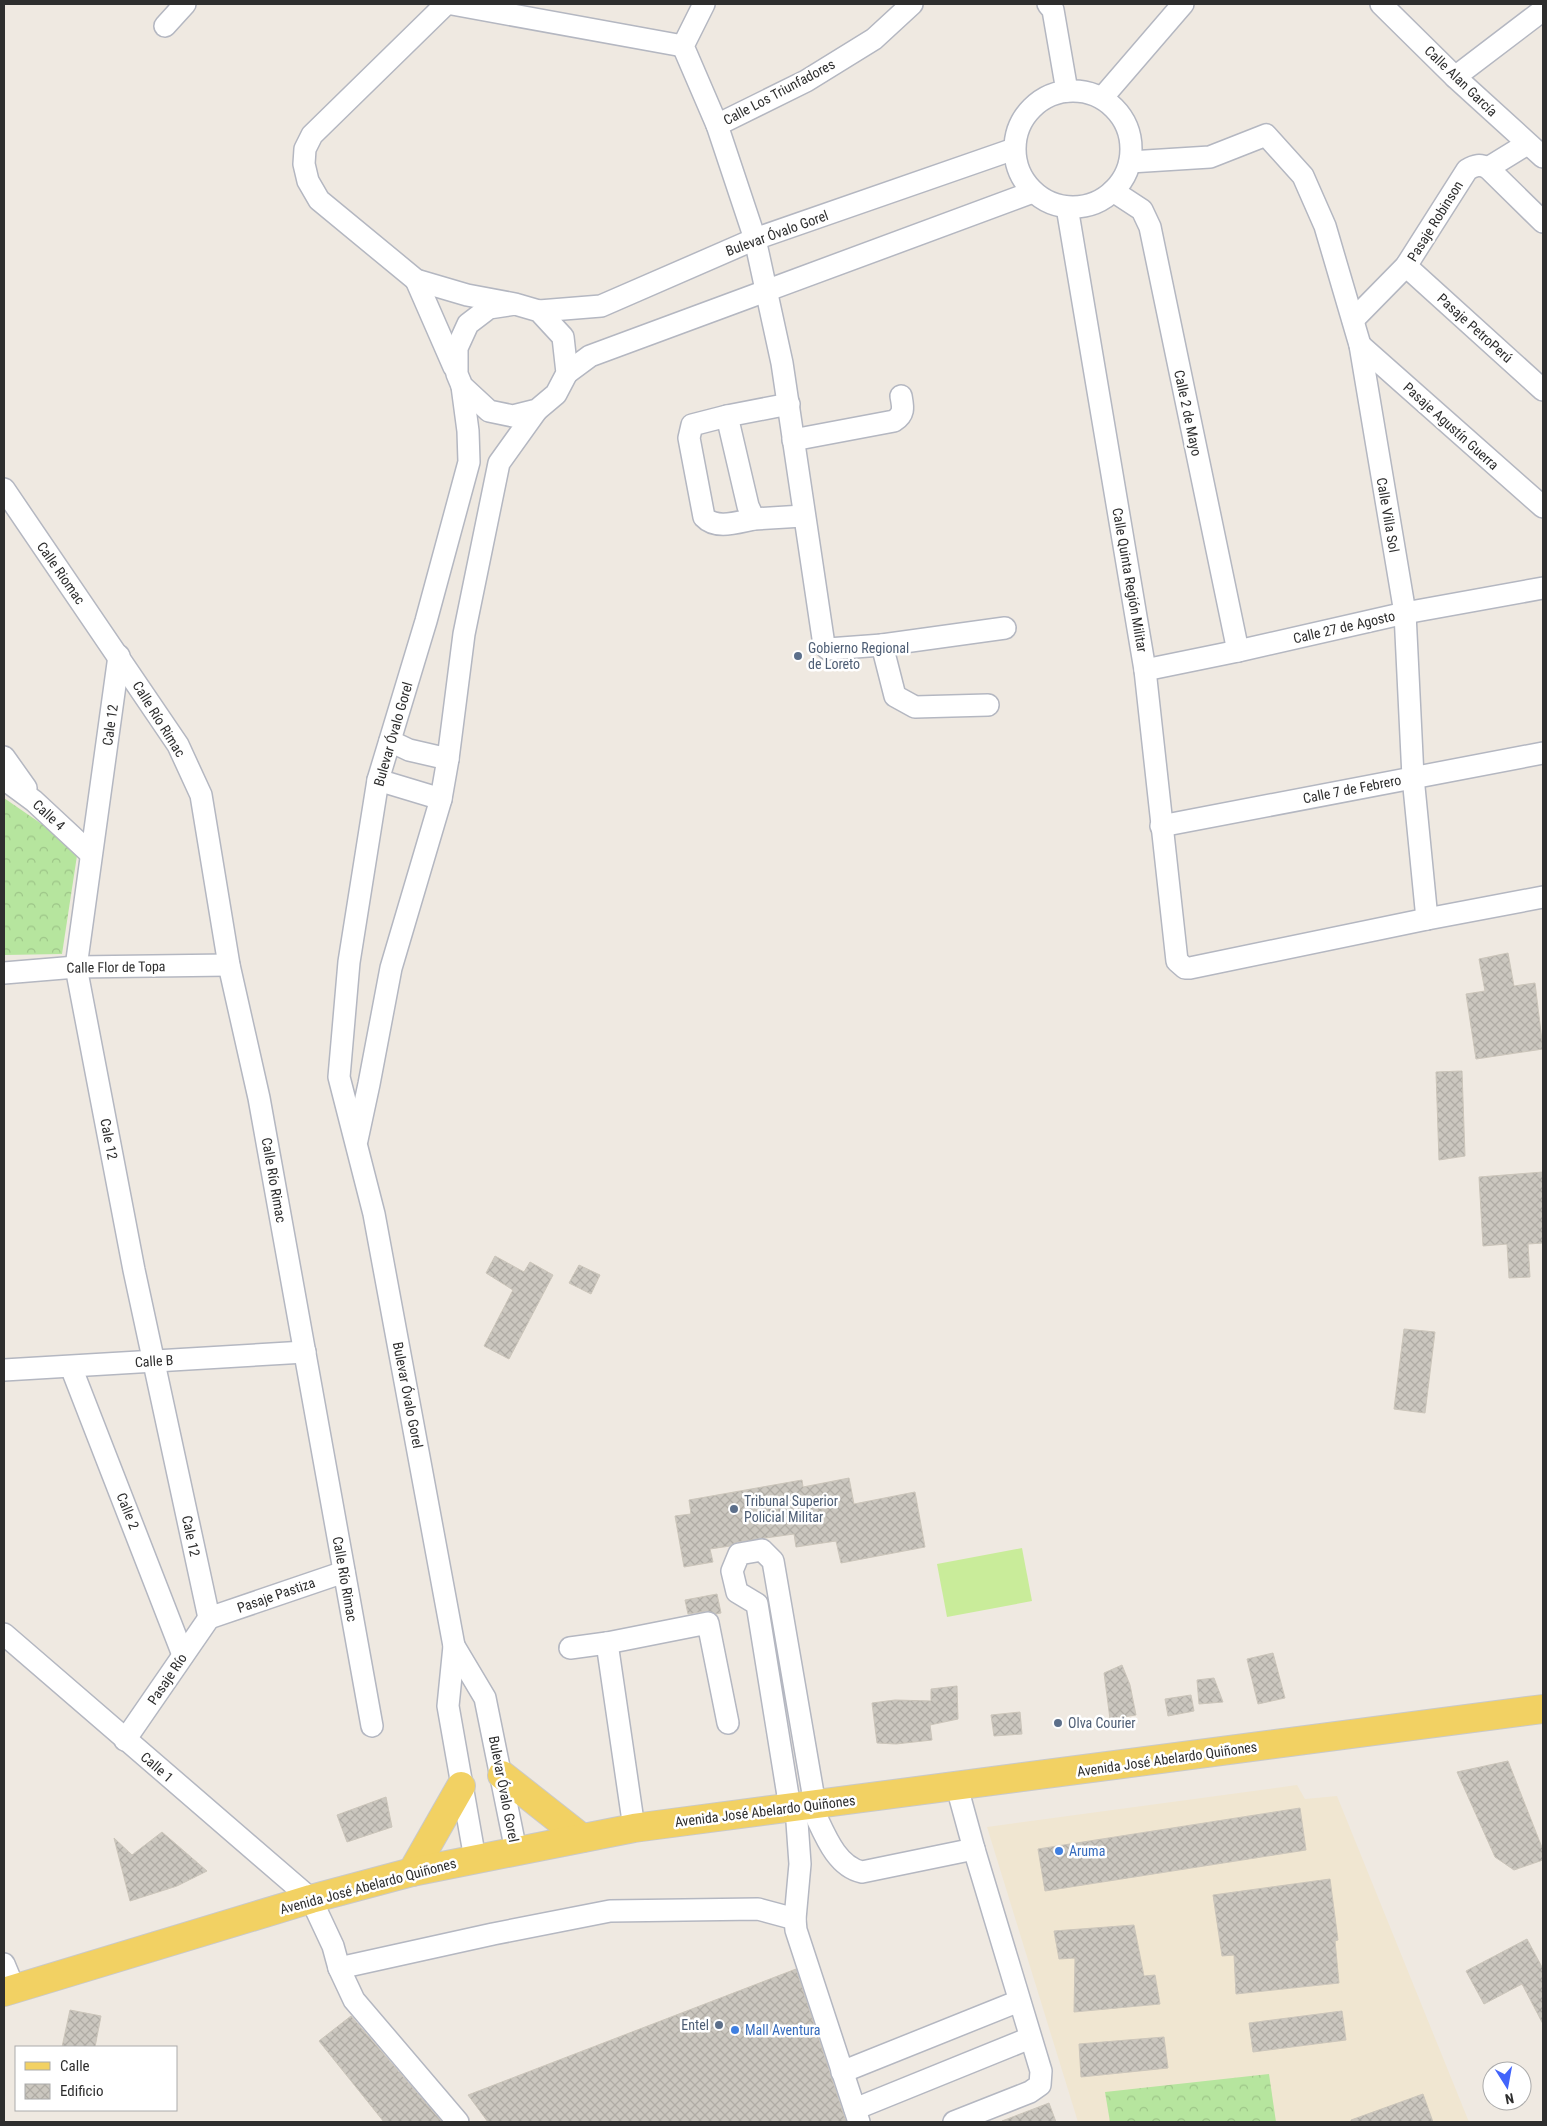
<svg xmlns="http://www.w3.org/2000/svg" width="1547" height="2126" viewBox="0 0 1547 2126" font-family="'Roboto Condensed',sans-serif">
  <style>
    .education { fill: #f0e6d1 }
    .forest { fill: url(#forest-crowns) }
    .pitch { fill: #c9ec9a }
    .building { fill: url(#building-cross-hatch); stroke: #cbc5ba }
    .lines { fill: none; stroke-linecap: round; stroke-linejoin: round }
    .minor-casing { stroke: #b4b7c1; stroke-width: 24 }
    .major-casing { stroke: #c9c9c9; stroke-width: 30 }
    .minor { stroke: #fff; stroke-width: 21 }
    .major { stroke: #f2d163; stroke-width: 28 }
    .service-dot { fill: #5c6f8a; stroke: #fff; stroke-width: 2 }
    .shop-dot { fill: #3f7fe0; stroke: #fff; stroke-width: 2 }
    .labels { text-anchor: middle; stroke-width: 5; stroke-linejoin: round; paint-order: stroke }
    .street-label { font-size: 14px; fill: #2e2e2e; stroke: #fff }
    .service-label { font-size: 14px; fill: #4e5e75; stroke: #fff; text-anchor: start }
    .shop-label { font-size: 14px; fill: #366cbe; stroke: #fff; text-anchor: start }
  </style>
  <defs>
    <pattern id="forest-crowns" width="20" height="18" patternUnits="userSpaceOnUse" patternTransform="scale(1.25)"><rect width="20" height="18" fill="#b6e59e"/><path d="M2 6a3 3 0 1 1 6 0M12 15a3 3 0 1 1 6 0" fill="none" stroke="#9dc588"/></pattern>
    <pattern id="building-cross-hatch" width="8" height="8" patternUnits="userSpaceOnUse" patternTransform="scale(1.25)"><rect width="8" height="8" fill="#cbc7bf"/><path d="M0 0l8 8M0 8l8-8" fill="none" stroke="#afaba4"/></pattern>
  </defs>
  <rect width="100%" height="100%" fill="#efe9e1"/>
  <polygon class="education" points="1297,1785 1305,1799 1337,1796 1469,2122 1078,2122 987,1827"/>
  <g class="forest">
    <polygon points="4,798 78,849 62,954 4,955"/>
    <polygon points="1269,2074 1276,2122 1110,2122 1105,2092"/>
  </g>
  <polygon class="pitch" points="1022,1548 1032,1601 947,1617 937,1564"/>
  <g class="building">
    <polygon points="1508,953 1514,986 1535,983 1543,1049 1476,1059 1466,994 1485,991 1479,959"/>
    <polygon points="1462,1071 1465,1156 1439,1160 1436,1072"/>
    <polygon points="1543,1172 1543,1243 1528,1244 1530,1277 1509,1278 1507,1244 1483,1246 1479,1177"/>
    <polygon points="495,1256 524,1272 530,1262 553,1275 509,1359 484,1346 513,1290 486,1273"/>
    <polygon points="579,1265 600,1275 591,1294 569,1283"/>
    <polygon points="1404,1329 1435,1332 1425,1413 1394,1409"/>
    <polygon points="849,1478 854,1504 915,1492 925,1547 841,1563 836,1541 796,1547 794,1534 737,1542 730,1546 710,1549 713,1562 684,1567 675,1516 691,1514 689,1500 802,1480 803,1487"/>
    <polygon points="717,1594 721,1613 716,1614 706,1611 688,1614 685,1600"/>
    <polygon points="1273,1653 1285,1698 1258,1704 1247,1659"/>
    <polygon points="1122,1665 1130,1685 1136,1715 1110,1719 1104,1673"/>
    <polygon points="1214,1678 1223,1702 1199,1704 1197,1680"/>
    <polygon points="957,1686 958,1719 930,1725 932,1740 896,1744 877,1743 872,1703 895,1700 931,1701 931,1689"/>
    <polygon points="1191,1695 1194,1711 1168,1716 1165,1699"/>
    <polygon points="1020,1712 1022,1734 994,1736 991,1715"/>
    <polygon points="1508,1761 1543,1850 1543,1860 1514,1870 1495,1857 1457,1772"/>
    <polygon points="386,1797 392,1827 347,1842 337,1815"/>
    <polygon points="1300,1808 1306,1850 1045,1891 1038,1849"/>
    <polygon points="162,1832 207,1871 177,1886 130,1901 114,1838 132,1855"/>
    <polygon points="1330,1879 1338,1940 1335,1941 1339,1983 1236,1994 1234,1955 1222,1956 1213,1895"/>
    <polygon points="1134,1925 1144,1976 1155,1975 1160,2004 1074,2012 1075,1958 1059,1959 1054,1931"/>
    <polygon points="1527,1939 1543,1969 1543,2024 1522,1984 1484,2004 1466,1971"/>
    <polygon points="796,1969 846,2122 488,2122 468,2095"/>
    <polygon points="70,2010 101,2016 95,2047 62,2047"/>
    <polygon points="1342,2011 1346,2040 1253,2052 1249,2023"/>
    <polygon points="351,2016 442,2122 384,2122 319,2041"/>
    <polygon points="1164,2037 1168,2068 1081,2077 1079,2044"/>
    <polygon points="1423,2094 1433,2122 1351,2122 1351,2120"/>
    <polygon points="1049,2103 1056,2122 1002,2122 1002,2121"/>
  </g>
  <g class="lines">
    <g class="minor-casing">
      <g id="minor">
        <polyline points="446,4 312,135 305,149 304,164 308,181 319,200 416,280 467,295 515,304 539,311 563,337 567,373 556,394 537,410 513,416 489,411 462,386 457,374 457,348 468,324 489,308 515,304"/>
        <polyline points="452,4 683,46"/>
        <polyline points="704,4 683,46 717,125 755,239 782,363 824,645 828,649 882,645 895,696 915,707 988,705"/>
        <polyline points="1048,4 1053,10 1067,91"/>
        <polyline points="1381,4 1455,77 1543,157"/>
        <polyline points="165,26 185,4"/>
        <polyline points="1455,77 1543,10"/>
        <circle cx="1073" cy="149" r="58"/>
        <polyline points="1102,98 1183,4"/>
        <polyline points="717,125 806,81 874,39 912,4"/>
        <polyline points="1130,162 1210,157 1266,135 1303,176 1325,226 1360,345 1405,613 1413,777 1427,919"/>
        <polyline points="1488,168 1527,144"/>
        <polyline points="1113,191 1142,210 1150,227 1238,651"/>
        <polyline points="1067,207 1145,670 1177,961 1185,968 1190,968 1427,919 1543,897"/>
        <polyline points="1406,266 1543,390"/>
        <polyline points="416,280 454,367"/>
        <polyline points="539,311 601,306 755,239 1014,149"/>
        <path d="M1353 320 1406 266 1467 170C1475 165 1480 164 1488 168L1543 222"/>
        <polyline points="1360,345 1543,507"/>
        <polyline points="567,373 590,356 1033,192"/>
        <polyline points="462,386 468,431 469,462 426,621 378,780 349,962 339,1077 374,1214 454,1646 448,1706 475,1859"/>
        <polyline points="789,404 727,416 748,506 754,519 803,516"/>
        <path d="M727 416 692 425 689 438 704 517C716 530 738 522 754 519"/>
        <path d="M793 440 894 421C905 414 903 407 901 396"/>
        <polyline points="4,489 178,745 201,795 229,965 259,1098 372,1726"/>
        <polyline points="882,645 1005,628"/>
        <polyline points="119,656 76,967 134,1270 209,1618"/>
        <polyline points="1145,670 1238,651 1405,613 1543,588"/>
        <polyline points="390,741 409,750 448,759"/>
        <polyline points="4,757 26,788"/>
        <polyline points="4,779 34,801 91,854"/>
        <polyline points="378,780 441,799"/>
        <polyline points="1161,826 1543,753"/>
        <polyline points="4,973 76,967 229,965"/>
        <polyline points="357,1140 369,1084 391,968 441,799 448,759 464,634 499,463 537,410"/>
        <polyline points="71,1367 183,1655"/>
        <polyline points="4,1370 305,1352"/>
        <polyline points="209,1618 344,1572"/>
        <polyline points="4,1634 311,1899 333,1946 339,1968 354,2000 458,2122"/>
        <polyline points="607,1643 634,1828"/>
        <polyline points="454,1646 485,1698 516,1851"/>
        <polyline points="570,1648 607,1643 708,1623 728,1723"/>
        <polyline points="125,1740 209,1618"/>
        <polyline points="957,1787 974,1849"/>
        <path d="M811 1806C823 1829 834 1866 862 1872L974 1849 1041 2071 1040 2085 1030 2092 954 2122"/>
        <polyline points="790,1808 757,1604 737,1592 732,1571 739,1554 762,1550 773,1561 815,1805"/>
        <polyline points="796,1808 800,1864 795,1919 796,1930 859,2122"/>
        <polyline points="4,1964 14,1988"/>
        <polyline points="339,1968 493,1934 610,1911 758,1909 795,1919"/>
        <polyline points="842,2072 1019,2001"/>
        <polyline points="855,2109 1030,2038"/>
      </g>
    </g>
    <g class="major-casing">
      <g id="major">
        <polyline points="502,1775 582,1838"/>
        <polyline points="412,1872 461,1786"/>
        <polyline points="4,1992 311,1899 412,1872 634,1828 1543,1709"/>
      </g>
    </g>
    <use href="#minor" class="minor"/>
    <use href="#major" class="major"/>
  </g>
  <g class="service-dot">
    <circle cx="798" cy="656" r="5"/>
    <circle cx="734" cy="1509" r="5"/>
    <circle cx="1058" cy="1723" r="5"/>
    <circle cx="719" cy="2025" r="5"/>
  </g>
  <g class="shop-dot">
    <circle cx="1059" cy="1851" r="5"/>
    <circle cx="735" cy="2030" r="5"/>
  </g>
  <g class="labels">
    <g class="street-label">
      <text transform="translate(1461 81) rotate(44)" y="5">Calle Alan García</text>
      <text transform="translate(779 92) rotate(-28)" y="5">Calle Los Triunfadores</text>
      <text transform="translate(1435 221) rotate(-58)" y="5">Pasaje Robinson</text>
      <text transform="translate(777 233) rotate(-20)" y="5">Bulevar Óvalo Gorel</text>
      <text transform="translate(1475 328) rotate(42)" y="5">Pasaje PetroPerú</text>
      <text transform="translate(1188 413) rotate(78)" y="5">Calle 2 de Mayo</text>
      <text transform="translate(1451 426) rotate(42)" y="5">Pasaje Agustín Guerra</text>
      <text transform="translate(1388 515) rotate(80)" y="5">Calle Villa Sol</text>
      <text transform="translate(61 573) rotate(55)" y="5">Calle Riomac</text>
      <text transform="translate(1130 580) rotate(80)" y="5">Calle Quinta Región Militar</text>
      <text transform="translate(1344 627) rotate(-13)" y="5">Calle 27 de Agosto</text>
      <text transform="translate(159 719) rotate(58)" y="5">Calle Río Rimac</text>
      <text transform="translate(110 725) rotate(-82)" y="5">Cale 12</text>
      <text transform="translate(393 734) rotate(-74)" y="5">Bulevar Óvalo Gorel</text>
      <text transform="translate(1352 789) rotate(-11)" y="5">Calle 7 de Febrero</text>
      <text transform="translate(49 815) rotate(42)" y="5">Calle 4</text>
      <text transform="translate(116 967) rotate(-1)" y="5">Calle Flor de Topa</text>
      <text transform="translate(109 1139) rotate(79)" y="5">Cale 12</text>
      <text transform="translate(274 1180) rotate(80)" y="5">Calle Río Rimac</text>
      <text transform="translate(154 1361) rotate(-4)" y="5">Calle B</text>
      <text transform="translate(408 1395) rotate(79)" y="5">Bulevar Óvalo Gorel</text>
      <text transform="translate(128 1511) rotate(68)" y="5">Calle 2</text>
      <text transform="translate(191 1536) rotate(78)" y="5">Cale 12</text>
      <text transform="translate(345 1579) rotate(80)" y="5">Calle Río Rimac</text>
      <text transform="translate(276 1595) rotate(-19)" y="5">Pasaje Pastiza</text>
      <text transform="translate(167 1679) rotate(-56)" y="5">Pasaje Río</text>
      <text transform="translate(1167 1759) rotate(-8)" y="5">Avenida José Abelardo Quiñones</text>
      <text transform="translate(157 1767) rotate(41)" y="5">Calle 1</text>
      <text transform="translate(504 1789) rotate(79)" y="5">Bulevar Óvalo Gorel</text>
      <text transform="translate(765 1811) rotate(-7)" y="5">Avenida José Abelardo Quiñones</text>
      <text transform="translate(368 1886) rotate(-15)" y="5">Avenida José Abelardo Quiñones</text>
    </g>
    <g class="service-label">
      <text x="808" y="653">Gobierno Regional<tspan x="808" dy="16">de Loreto</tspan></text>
      <text x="744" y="1506">Tribunal Superior<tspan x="744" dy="16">Policial Militar</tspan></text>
      <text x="1068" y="1728">Olva Courier</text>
      <text x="709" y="2030" text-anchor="end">Entel</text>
    </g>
    <g class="shop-label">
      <text x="1069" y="1856">Aruma</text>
      <text x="745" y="2035">Mall Aventura</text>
    </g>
  </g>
  <rect width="1547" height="2126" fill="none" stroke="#2e2e2e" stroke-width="10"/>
  <rect x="15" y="2046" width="162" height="65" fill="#ffffff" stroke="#ababab"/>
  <rect x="25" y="2062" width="25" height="8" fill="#f2d163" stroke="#ababab"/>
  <text x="60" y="2071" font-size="15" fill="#2e2e2e">Calle</text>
  <rect x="25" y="2084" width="25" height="15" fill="url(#building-cross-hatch)" stroke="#ababab"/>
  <text x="60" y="2096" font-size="15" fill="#2e2e2e">Edificio</text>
  <g transform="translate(1507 2086) rotate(169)"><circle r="24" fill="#ffffff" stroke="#ababab"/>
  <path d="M0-4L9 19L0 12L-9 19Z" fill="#4264fb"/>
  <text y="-8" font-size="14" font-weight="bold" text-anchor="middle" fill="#2e2e2e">N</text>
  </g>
</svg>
